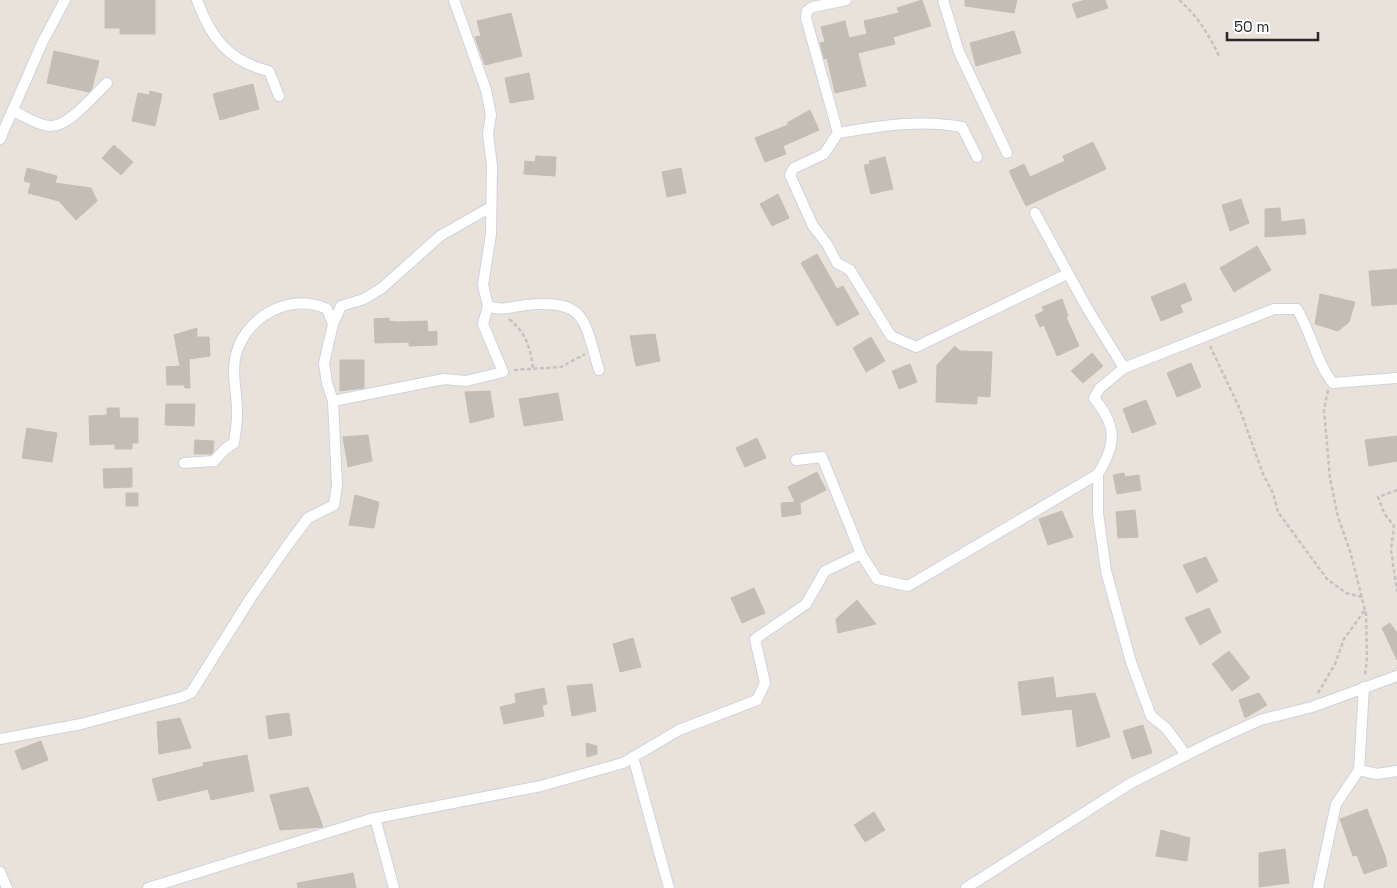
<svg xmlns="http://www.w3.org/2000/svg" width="1397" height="888" viewBox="0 0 1397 888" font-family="'Space Grotesk',sans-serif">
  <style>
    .building { fill: #c2bdb5; stroke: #c4beb4 }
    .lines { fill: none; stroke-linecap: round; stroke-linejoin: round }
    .minor-casing { stroke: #cfd3e0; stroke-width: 12 }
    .path { stroke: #c3c3c3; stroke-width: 2.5; stroke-dasharray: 4 2.5; stroke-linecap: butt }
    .minor { stroke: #fff; stroke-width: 10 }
  </style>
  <rect width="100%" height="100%" fill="#e9e2da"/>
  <g class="building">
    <polygon points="105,0 155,0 155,34 120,34 120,28 105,28"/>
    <polygon points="922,0 931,26 893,37 895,44 858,53 866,86 835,93 827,58 824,59 820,43 825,42 821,27 845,21 849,38 867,34 864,21 899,13 897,8"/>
    <polygon points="965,0 1017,0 1014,13 965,6"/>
    <polygon points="1085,0 1105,0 1108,8 1077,18 1072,4"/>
    <polygon points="511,13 522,56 485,65 475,37 481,36 477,21"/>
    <polygon points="1014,31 1021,53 976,66 970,43"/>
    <polygon points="54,51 99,61 92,88 89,92 47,83"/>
    <polygon points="529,73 534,99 510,103 505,78"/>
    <polygon points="253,84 259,109 220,120 213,94"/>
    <polygon points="150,91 162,94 155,126 132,121 138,93 149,95"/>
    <polygon points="810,110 819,130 783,146 786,154 765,162 755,138 788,125 787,123"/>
    <polygon points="1093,142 1106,169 1026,206 1009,171 1024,164 1030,177 1065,161 1063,156"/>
    <polygon points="114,145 133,162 121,175 102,158"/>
    <polygon points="536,156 556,157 555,176 524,174 525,161 535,162"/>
    <polygon points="885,157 893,189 871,194 864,165 870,164 869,161"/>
    <polygon points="27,168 57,176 55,183 91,188 97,201 76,220 59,201 28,193 31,183 24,181"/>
    <polygon points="681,168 686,193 667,197 662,172"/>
    <polygon points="778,194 789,218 772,226 760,204"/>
    <polygon points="1241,199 1249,223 1230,231 1222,205"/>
    <polygon points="1280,208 1281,222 1304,219 1306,234 1265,237 1265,209"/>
    <polygon points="1257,246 1271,270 1234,292 1220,268"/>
    <polygon points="817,254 837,289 843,286 859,314 837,326 801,263"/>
    <polygon points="1397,269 1397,304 1372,306 1369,271"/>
    <polygon points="1185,283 1192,300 1180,305 1183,312 1161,321 1151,297"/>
    <polygon points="1320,294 1355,302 1349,322 1338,331 1315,324"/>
    <polygon points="1062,299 1068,316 1066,317 1079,346 1057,356 1044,325 1040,327 1035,315 1044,311 1042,307"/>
    <polygon points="389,318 389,321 398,322 427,321 428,332 437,331 437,345 409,346 409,342 375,343 374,319"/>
    <polygon points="197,328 197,337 209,337 210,356 189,359 190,388 185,388 184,385 167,385 166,367 180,366 174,335"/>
    <polygon points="655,334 660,361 636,366 630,336"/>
    <polygon points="871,337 885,361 866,372 853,348"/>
    <polygon points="955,346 960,351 992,352 990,397 977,396 977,404 936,402 937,365"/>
    <polygon points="1092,353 1103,366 1083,383 1071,371"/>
    <polygon points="340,360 364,360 364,388 340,391"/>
    <polygon points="1191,363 1201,387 1177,397 1167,373"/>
    <polygon points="910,364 917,382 899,389 892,371"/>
    <polygon points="490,391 494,417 470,423 465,392"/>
    <polygon points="558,393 563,420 524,426 519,399"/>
    <polygon points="1146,400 1156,424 1132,433 1123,409"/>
    <polygon points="166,404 195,404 194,426 165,425"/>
    <polygon points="107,408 119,408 120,418 138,418 138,443 132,443 132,449 115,449 115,444 90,445 89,416 107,415"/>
    <polygon points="27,428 57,433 52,462 22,458"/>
    <polygon points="368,435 372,461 348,467 343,437"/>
    <polygon points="1397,436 1397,461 1369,466 1365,440"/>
    <polygon points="757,438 766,458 745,467 736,448"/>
    <polygon points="195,440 214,441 213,452 211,454 194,454"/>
    <polygon points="132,468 132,487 104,488 103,469"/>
    <polygon points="817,472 826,490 800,503 801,514 782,517 781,503 795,502 788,487"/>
    <polygon points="1124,473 1125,477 1139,475 1141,490 1117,494 1113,475"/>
    <rect x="126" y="493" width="12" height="13"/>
    <polygon points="355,495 379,502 374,528 349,525"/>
    <polygon points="1135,510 1138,537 1118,538 1116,512"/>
    <polygon points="1062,511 1073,537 1048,545 1039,519"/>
    <polygon points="1206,557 1218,581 1197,593 1183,565"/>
    <polygon points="754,588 765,613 742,623 731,598"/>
    <polygon points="857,600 876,624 838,633 836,619"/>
    <polygon points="1209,608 1221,632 1200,645 1185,618"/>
    <polygon points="1390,623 1397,633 1397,660 1382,628"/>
    <polygon points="633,638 641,667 620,672 613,644"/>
    <polygon points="1229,651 1250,678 1232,691 1212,664"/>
    <polygon points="1053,677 1056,698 1095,693 1110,737 1077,747 1072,709 1022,715 1018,682"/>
    <polygon points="592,684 596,711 572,716 567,686"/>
    <polygon points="544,688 547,704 542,705 544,716 504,724 500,707 516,703 515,694"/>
    <polygon points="1259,693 1267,705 1245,718 1239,700"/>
    <polygon points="289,713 292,735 269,739 266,716"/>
    <polygon points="180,718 191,748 159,754 157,722"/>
    <polygon points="1143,725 1152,753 1132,759 1123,731"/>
    <polygon points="41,741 48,760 22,770 15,751"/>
    <polygon points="586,743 597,746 597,754 587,757"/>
    <polygon points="247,755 254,791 211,800 208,789 158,801 152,779 204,766 203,763"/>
    <polygon points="308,787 323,827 280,830 270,795"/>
    <polygon points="1367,809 1385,856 1387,866 1364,874 1357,855 1353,856 1340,819"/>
    <polygon points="874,812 885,830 865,842 854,825"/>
    <polygon points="1161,830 1190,838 1187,861 1156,856"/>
    <polygon points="1285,849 1289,883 1259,887 1259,853"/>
    <polygon points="353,873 356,888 298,888 297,883"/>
  </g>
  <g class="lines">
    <g class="minor-casing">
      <g id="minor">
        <path d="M197 0C211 38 228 61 269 71L279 96"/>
        <path d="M454 0 486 90 491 115 488 134 492 166 491 234 483 285 488 306C501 311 512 307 526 305 587 299 584 320 599 370"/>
        <polyline points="846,0 813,7 807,11 806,18 838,133 824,154 794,168 790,175 813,226 827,244 837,263 850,270 891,336 916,347 1067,274"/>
        <polyline points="943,0 959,52 1007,153"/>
        <path d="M13 111C23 115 37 125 49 126 68 128 94 95 107 83"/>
        <path d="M838 133C880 126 920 119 962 127L977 157"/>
        <polyline points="0,139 43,41 65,0"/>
        <polyline points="1035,213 1087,308 1124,368"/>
        <polyline points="333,401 444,379 466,381 503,372 483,324 488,306"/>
        <polyline points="796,460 822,457 861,554"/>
        <path d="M184 463 214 461 225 449 234 443C235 434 237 425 237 416 238 395 230 372 237 351 249 314 292 293 327 309L333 324"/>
        <polyline points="1098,474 1098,513 1106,571 1131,662 1151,716 1166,728 1186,755"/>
        <polyline points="0,739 81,724 182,697 191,693 250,599 287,546 308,518 334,505 337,485 333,401 327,383 324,363 333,324 341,306 364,299 382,288 440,236 491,207"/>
        <polyline points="633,757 669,888"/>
        <polyline points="1359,770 1377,774 1397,771"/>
        <polyline points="375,818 394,888"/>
        <polyline points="0,872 7,888"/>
        <path d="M148 888 371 819 541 786 623 763 679 730 757 700 765 683 755 639 806 604 825 571 861 554 877 579 908 586 1098 474C1117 443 1117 426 1094 398L1100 388 1124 368 1274 309H1297C1311 332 1317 364 1333 383L1397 378"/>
        <polyline points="966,888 1131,783 1212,742 1260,720 1312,707 1397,676"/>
        <polyline points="1318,888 1336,804 1359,770 1364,687"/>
      </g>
    </g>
    <g class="path">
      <path d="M1179 0C1197 15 1209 35 1219 56"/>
      <path d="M509 319C526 333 530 346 533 368"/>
      <polyline points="1210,346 1239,407 1263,474 1273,493 1278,512 1327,579 1346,593 1362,597"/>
      <polyline points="514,370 561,367 585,354"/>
      <polyline points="1328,390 1324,410 1330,478 1338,517 1350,551 1366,614 1367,659 1365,676"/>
      <polyline points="1397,490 1378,497 1384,513 1394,526 1391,550 1397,591"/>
      <polyline points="1318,693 1335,664 1344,639 1365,610"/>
    </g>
    <use href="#minor" class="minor"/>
  </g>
  <path d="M1227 32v8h91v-8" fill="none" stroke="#282828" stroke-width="2.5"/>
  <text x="1234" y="32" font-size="15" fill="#282828" stroke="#ffffff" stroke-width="4" paint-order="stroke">50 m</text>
</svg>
